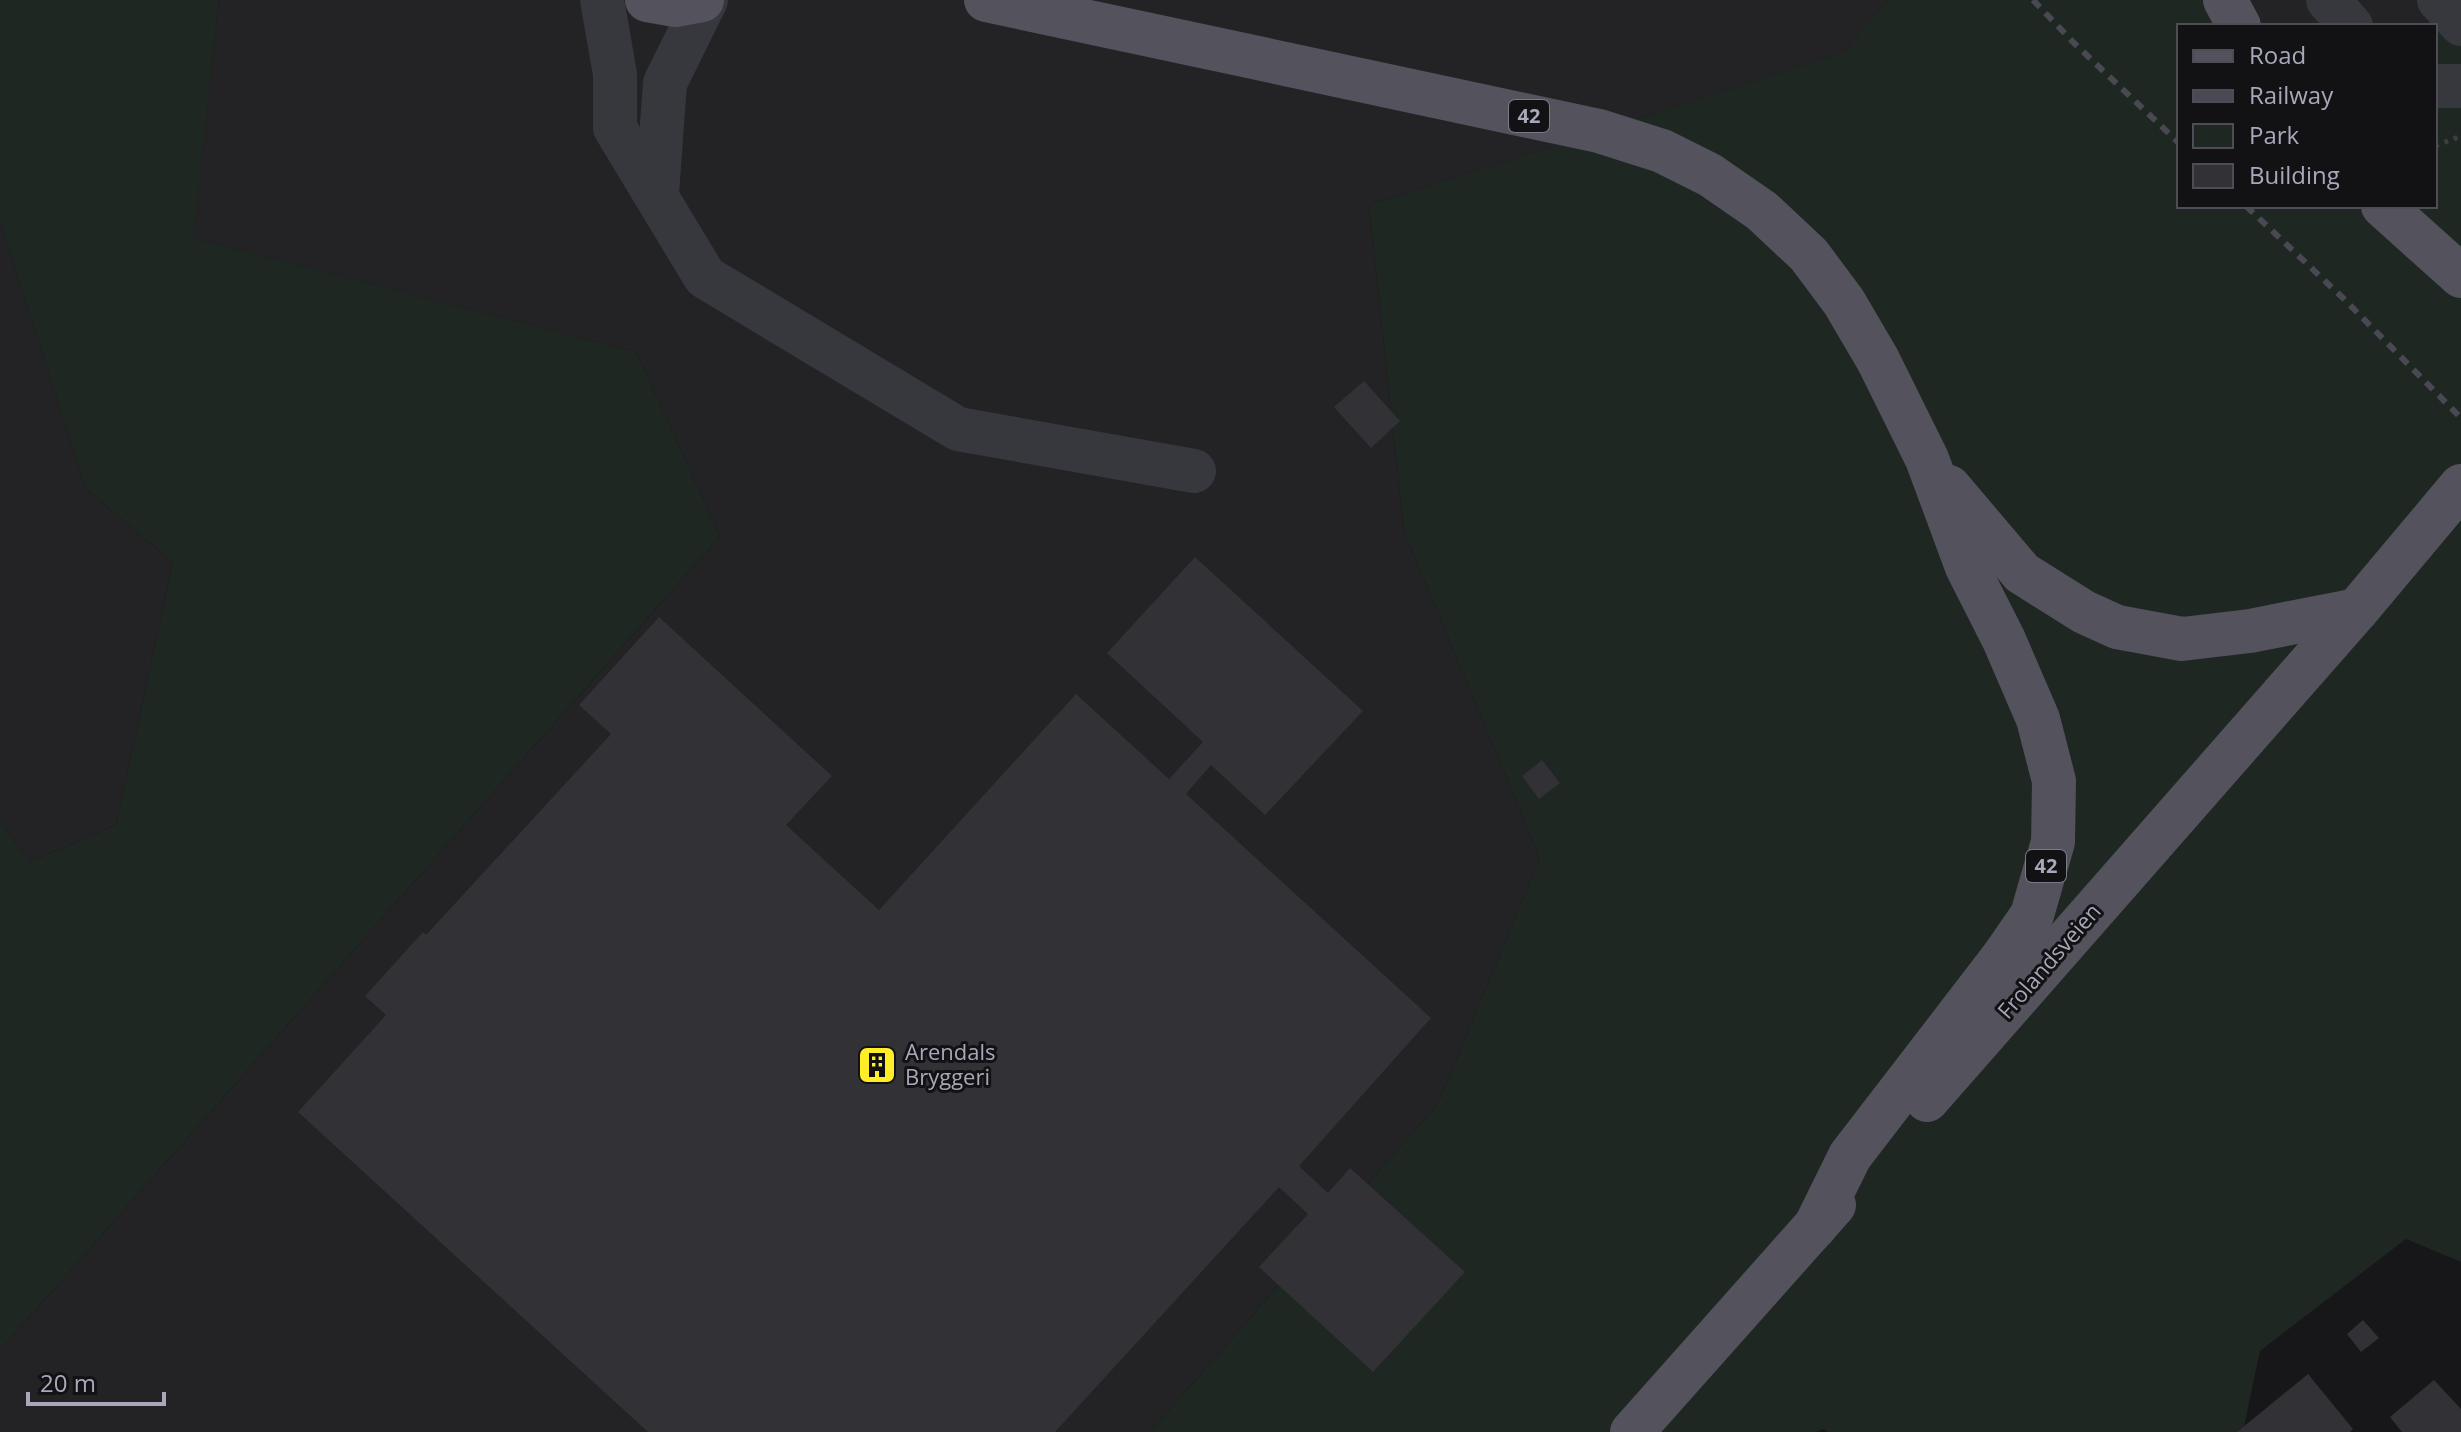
<svg xmlns="http://www.w3.org/2000/svg" width="2461" height="1432" viewBox="0 0 2461 1432" font-family="'Open Sans',sans-serif">
  <style>
    .built { fill: #232225 }
    .green { fill: #1e2721 }
    .building { fill: #323135 }
    .lines { fill: none; stroke-linecap: round; stroke-linejoin: round }
    .path { stroke: #3d3d45; stroke-width: 5; stroke-dasharray: 4 6; stroke-linecap: butt }
    .minor { stroke: #37373e; stroke-width: 44 }
    .major { stroke: #53525d; stroke-width: 44 }
    .rail { stroke: #4a4953; stroke-width: 6; stroke-dasharray: 10 8; stroke-linecap: butt }
    .labels { text-anchor: middle; stroke-width: 6; stroke-linejoin: round; paint-order: stroke }
    .shield { fill: #121113; stroke: #7a7b88; stroke-width: 2 }
    .shield-label { font-size: 20px; font-weight: bold; fill: #a7a8ba }
    .street-label { font-size: 22px; fill: #a7a8ba; stroke: #121113 }
    .poi-label { font-size: 22px; fill: #a7a8ba; stroke: #121113; text-anchor: start }
  </style>
  <rect width="100%" height="100%" fill="#171618"/>
  <g class="built">
    <polygon points="219,0 1887,0 1846,52 1369,205 1404,531 1540,858 1438,1104 1150,1432 0,1432 0,1350 720,536 636,352 192,238"/>
    <polygon points="2232,0 2461,0 2461,19 2435,30 2435,26 2250,26"/>
    <polygon points="0,221 86,489 173,562 116,825 30,862 0,822"/>
  </g>
  <g class="green">
    <polygon points="0,0 219,0 193,238 636,352 720,536 0,1350 0,822 30,862 116,825 173,562 86,489 0,221"/>
    <polygon points="1887,0 2232,0 2250,26 2179,26 2179,206 2435,206 2435,30 2461,19 2461,1262 2406,1239 2260,1351 2243,1432 1828,1432 1824,1429 1816,1432 1150,1432 1438,1104 1540,858 1404,531 1369,205 1845,52"/>
  </g>
  <g class="building">
    <polygon points="1364,381 1400,421 1371,448 1334,407"/>
    <polygon points="1195,557 1363,711 1265,815 1211,765 1186,794 1431,1018 1299,1166 1328,1193 1350,1168 1465,1272 1373,1372 1259,1267 1308,1214 1279,1187 1055,1432 648,1432 298,1112 386,1015 365,996 423,932 426,935 611,734 579,705 659,617 832,776 786,825 879,910 1076,694 1169,779 1203,742 1107,653"/>
    <polygon points="1542,760 1560,783 1539,799 1522,776"/>
    <polygon points="2363,1320 2379,1338 2361,1352 2347,1334"/>
    <polygon points="2308,1374 2353,1429 2350,1432 2237,1432"/>
    <polygon points="2434,1380 2461,1409 2461,1432 2402,1432 2390,1417"/>
  </g>
  <g class="lines">
    <polyline class="path" points="2435,146 2461,136"/>
    <g class="minor">
      <polyline points="602,0 615,74 615,128 705,277 958,429 1194,471"/>
      <polyline points="2328,0 2351,26"/>
      <polyline points="2439,0 2461,24"/>
      <polyline points="2435,86 2461,86"/>
      <polyline points="657,194 665,83 706,0"/>
    </g>
    <g class="major">
      <polyline points="647,0 675,5 702,0"/>
      <polyline points="986,0 1599,131 1662,151 1710,175 1762,211 1809,255 1844,302 1878,360 1927,459 1967,567 2004,640 2038,719 2054,781 2053,842 2032,915 2003,957 1850,1156 1815,1227"/>
      <polyline points="2225,0 2239,26"/>
      <polyline points="2383,206 2461,276"/>
      <polyline points="1949,487 2022,573 2084,612 2117,627 2182,639 2250,631 2357,610"/>
      <polyline points="1927,1100 2357,610 2461,486"/>
      <polyline points="1632,1432 1834,1205"/>
    </g>
    <g class="rail">
      <polyline points="2033,0 2074,43 2179,143"/>
      <polyline points="2246,206 2343,298 2461,418"/>
    </g>
  </g>
  <defs>
    <g id="building-square" transform="scale(2)"><rect x="-9" y="-9" width="18" height="18" rx="4" fill="#ffee27" stroke="#121113"/><path d="M-4-6H4V6H1V3H-1V6H-4ZM-2.5-4.3h1.7v1.8h-1.7ZM.8-4.3h1.7v1.8H.8ZM-2.5-1h1.7V.8h-1.7ZM.8-1h1.7V.8H.8Z" fill="#111"/></g>
  </defs>
  <g fill-rule="evenodd">
    <use href="#building-square" x="877" y="1065"/>
  </g>
  <g class="labels">
    <g class="shield">
      <rect x="1509" y="100" width="40" height="32" rx="6"/>
      <rect x="2026" y="850" width="40" height="32" rx="6"/>
    </g>
    <g class="shield-label">
      <text x="1529" y="123">42</text>
      <text x="2046" y="873">42</text>
    </g>
    <g class="street-label">
      <text transform="translate(2049 961) rotate(-49)" y="8">Frolandsveien</text>
    </g>
    <g class="poi-label">
      <text x="905" y="1060">Arendals<tspan x="905" dy="25">Bryggeri</tspan></text>
    </g>
  </g>
  <rect x="2177" y="24" width="260" height="184" fill="#121113" stroke="#4e4d56" stroke-width="2"/>
  <rect x="2193" y="50" width="40" height="12" fill="#53525d" stroke="#4e4d56" stroke-width="2"/>
  <text x="2249" y="64" font-size="24" fill="#a7a8ba">Road</text>
  <rect x="2193" y="90" width="40" height="12" fill="#4a4953" stroke="#4e4d56" stroke-width="2"/>
  <text x="2249" y="104" font-size="24" fill="#a7a8ba">Railway</text>
  <rect x="2193" y="124" width="40" height="24" fill="#1e2721" stroke="#4e4d56" stroke-width="2"/>
  <text x="2249" y="144" font-size="24" fill="#a7a8ba">Park</text>
  <rect x="2193" y="164" width="40" height="24" fill="#323135" stroke="#4e4d56" stroke-width="2"/>
  <text x="2249" y="184" font-size="24" fill="#a7a8ba">Building</text>
  <path d="M28 1392v12h136v-12" fill="none" stroke="#a7a8ba" stroke-width="4"/>
  <text x="40" y="1392" font-size="24" fill="#a7a8ba" stroke="#121113" stroke-width="6" paint-order="stroke">20 m</text>
</svg>
